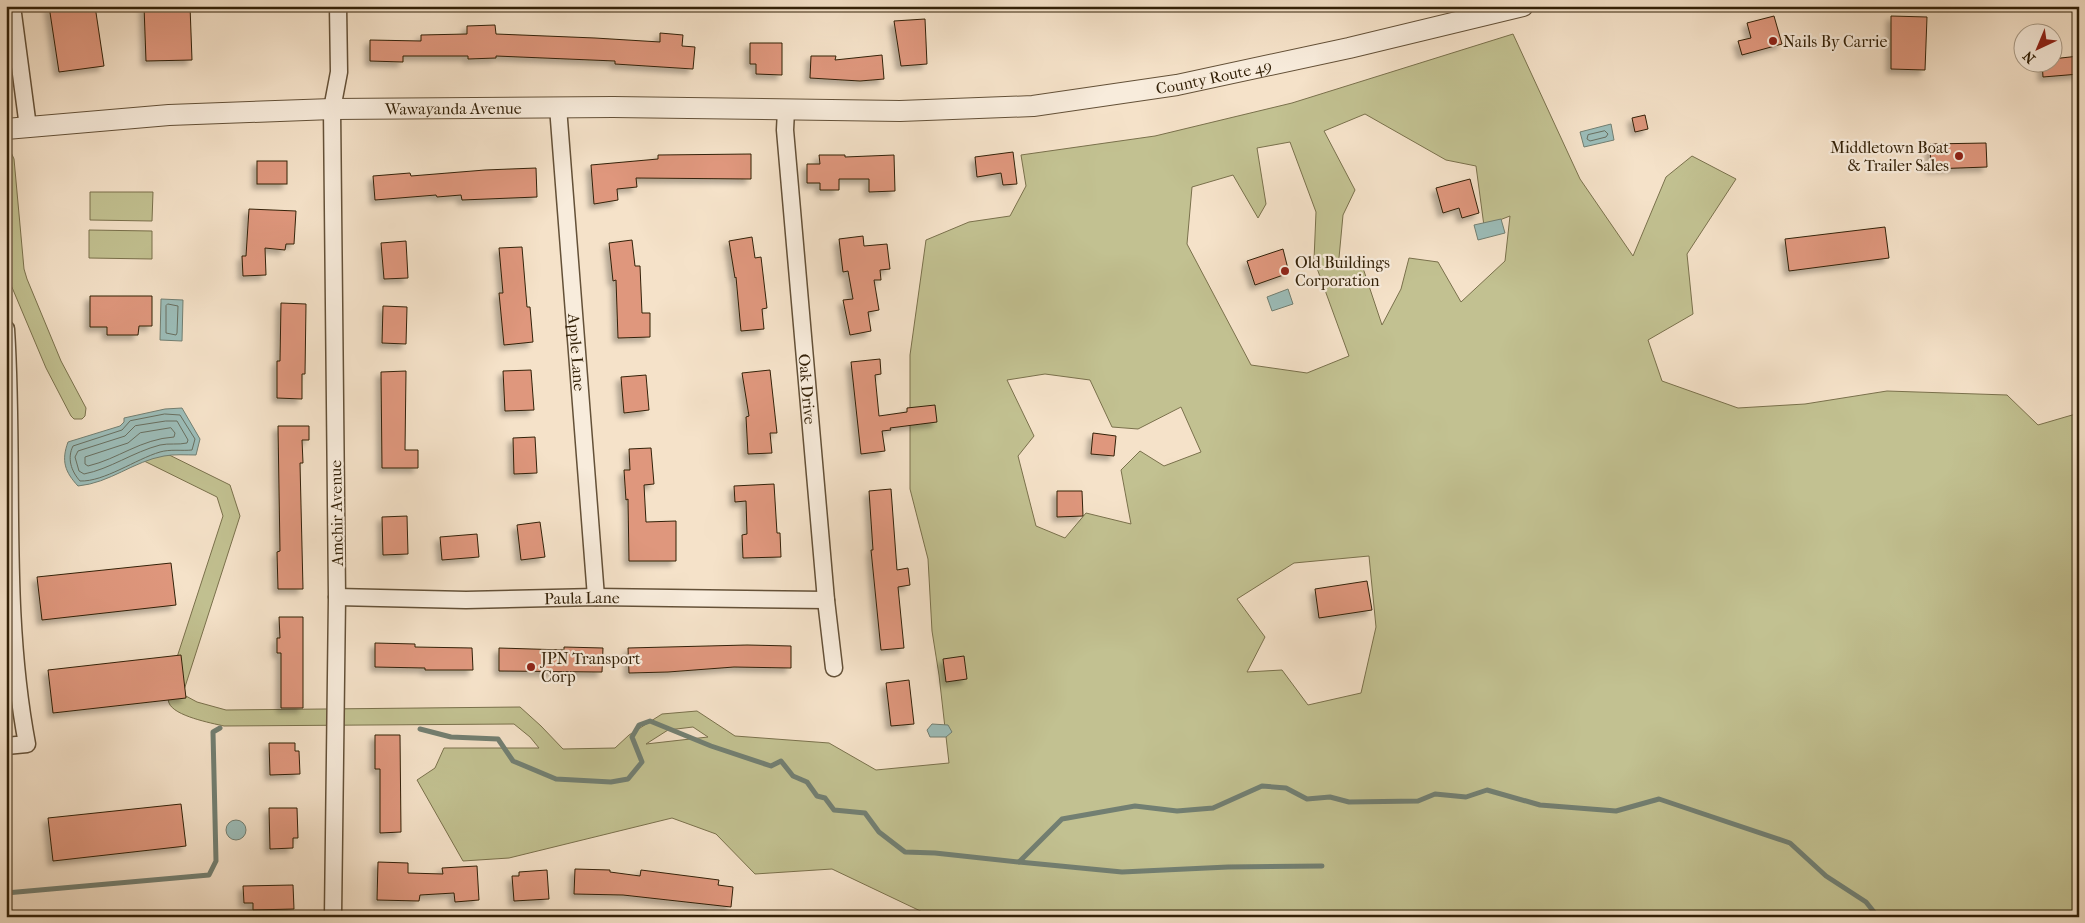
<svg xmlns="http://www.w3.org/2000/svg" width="2085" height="923" viewBox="0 0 2085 923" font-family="'IM FELL French Canon',serif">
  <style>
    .green { fill: #c2c191; stroke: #7a714c; fill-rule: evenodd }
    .water { fill: #9cbdb9; stroke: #727f72 }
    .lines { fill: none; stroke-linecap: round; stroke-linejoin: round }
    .shore { stroke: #686f60; stroke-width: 1 }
    .stream { stroke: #727f72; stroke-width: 5 }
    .building { fill: #df977d; stroke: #332108; filter: url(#shadow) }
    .minor-casing { stroke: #645138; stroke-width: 19 }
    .tertiary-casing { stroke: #645138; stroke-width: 22 }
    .minor { stroke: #f8ecdc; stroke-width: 16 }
    .tertiary { stroke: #f8ecdc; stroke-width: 20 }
    .poi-dot { fill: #8f2418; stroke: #f8ecdc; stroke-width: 2 }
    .labels { text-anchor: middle; stroke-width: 4.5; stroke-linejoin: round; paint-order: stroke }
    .poi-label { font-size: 16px; fill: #332108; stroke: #f8ecdc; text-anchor: start }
    .street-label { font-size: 16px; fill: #332108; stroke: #f8ecdc }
  </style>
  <defs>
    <filter id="shadow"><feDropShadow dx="-4.5" dy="4.5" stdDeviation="2.5" flood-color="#0004"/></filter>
  </defs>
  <rect width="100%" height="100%" fill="#f5e2c9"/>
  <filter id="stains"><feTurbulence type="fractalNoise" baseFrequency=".004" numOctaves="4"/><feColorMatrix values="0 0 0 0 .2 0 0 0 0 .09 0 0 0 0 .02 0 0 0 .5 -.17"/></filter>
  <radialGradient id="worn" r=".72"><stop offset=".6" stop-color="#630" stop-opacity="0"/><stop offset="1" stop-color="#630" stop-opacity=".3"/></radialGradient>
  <g class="green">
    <path d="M1513 34 1580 179 1633 256 1666 177 1692 156 1736 179 1687 254 1693 314 1648 340 1662 381 1738 408 1805 404 1887 391 2007 395 2038 425 2079 413V917H933L832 869 755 874 716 834 672 818 509 858 463 861 417 780 435 768 444 748H539L530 737 514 724 224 726C211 723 174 716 169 703 167 699 168 692 167 688L223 516 217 497 134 456 141 441 230 485 240 516 184 690V695L197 702 226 710 520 707 541 726 563 749 615 748 629 735 662 714 697 711 735 736 829 743 876 770 949 763 939 675 932 631 928 559 910 489V355L926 240 969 222 1010 216 1026 186 1021 155 1155 136 1292 103ZM1365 114 1446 160 1476 166 1484 226 1510 216 1505 261 1461 302 1438 262 1409 258 1401 289 1382 325 1363 268 1339 258 1343 215 1355 190 1324 131ZM1290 142 1316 212 1314 260 1349 356 1307 373 1251 365 1187 244 1192 187 1233 175 1258 218 1266 204 1257 148ZM1045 374 1090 380 1112 427 1138 429 1181 407 1201 452 1164 466 1140 451 1121 470 1131 524 1086 513 1065 538 1036 526 1018 456 1034 436 1007 380ZM1369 556 1376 627 1361 693 1308 705 1282 670 1247 672 1265 637 1237 599 1294 563ZM693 727 708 737 646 744 668 730Z"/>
    <polygon points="6,141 14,159 24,269 27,279 61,361 86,408 85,416 82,419 74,419 71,416 46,368 11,285 8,272"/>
    <polygon points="90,192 153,192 152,221 90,220"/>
    <polygon points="89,230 152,231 152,259 89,258"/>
  </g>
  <g class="water">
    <polygon points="1611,124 1614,140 1584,147 1580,132"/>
    <polygon points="1501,219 1505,233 1478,240 1474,225"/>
    <polygon points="1288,289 1293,304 1272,311 1267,297"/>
    <polygon points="161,299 183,300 182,341 160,340"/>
    <path d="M182 408 200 439 196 455C186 455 174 454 164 456 134 461 110 483 78 486 65 472 61 461 68 442L120 426 124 422V418L165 409Z"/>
    <polygon points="932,724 948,725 952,732 946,737 930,737 927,730"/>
    <circle cx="236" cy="830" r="10"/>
  </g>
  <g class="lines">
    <g class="shore">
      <polygon points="1605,131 1608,134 1606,137 1590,141 1587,139 1588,135"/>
      <polygon points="168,304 178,306 177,333 176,335 166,333 166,306"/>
      <path d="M165 414 180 415 195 439 192 450C182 451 170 449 160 452 136 459 104 482 80 481 71 471 67 458 73 446L122 430 130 421Z"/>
      <path d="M166 421H177L188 440 187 443C178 445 169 443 160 445 133 452 110 469 84 474L79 471 75 457 78 451 125 436 135 426Z"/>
      <path d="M171 428 175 433 174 437C141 439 118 459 88 466L85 464V457L128 443 140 433Z"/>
    </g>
    <g class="stream">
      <polyline points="420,729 451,737 498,739 513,761 556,779 611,782 628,779 642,762 632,737 639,725 650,721 711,746 771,766 781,761 793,776 807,782 817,796 825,798 834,810 865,813 879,832 905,852 935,853 1019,862 1062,819 1135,806 1177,811 1213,808 1262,786 1286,788 1307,799 1330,797 1349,802 1418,801 1435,794 1466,797 1487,790 1540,805 1616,811 1659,799 1790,843 1826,876 1866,902 1874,912 1875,917"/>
      <polyline points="1019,862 1122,872 1228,867 1322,866"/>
      <polyline points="6,893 209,875 216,861 213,732 220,728"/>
    </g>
  </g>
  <g class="building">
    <polygon points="49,6 95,6 104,66 59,72"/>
    <polygon points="144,6 190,6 192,60 146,61"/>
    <polygon points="1774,16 1782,44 1742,55 1738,41 1751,38 1747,23"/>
    <polygon points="1891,16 1927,17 1925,70 1891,69"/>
    <polygon points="925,19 927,64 901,66 894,21"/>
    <polygon points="495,25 496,34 595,38 660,42 660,33 683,35 682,46 695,47 693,69 615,64 615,61 496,56 496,58 468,59 468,56 403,56 403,62 370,61 370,40 421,41 421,35 467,34 467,26"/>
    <polygon points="750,43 782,43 782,75 756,74 756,64 750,64"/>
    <polygon points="882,55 884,79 860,81 810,78 811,56 836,56 835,60"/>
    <polygon points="2079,56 2079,74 2043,77 2042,62 2052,62 2052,59"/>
    <polygon points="1645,115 1648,129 1635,132 1632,118"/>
    <polygon points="1986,143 1987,167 1931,169 1930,144"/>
    <polygon points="1013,152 1017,184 1003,185 1001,173 977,177 975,157"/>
    <polygon points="751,154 751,179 636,178 637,187 617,189 618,200 594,204 591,165 658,159 658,155"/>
    <polygon points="819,155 845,155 845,157 894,155 895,191 869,192 869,179 839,179 839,190 820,190 820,183 807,183 807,164 820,164"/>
    <rect x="257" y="161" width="30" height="23"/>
    <polygon points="536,168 537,197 462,200 461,195 437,197 436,195 375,200 373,176 410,173 411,176 485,170"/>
    <polygon points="1470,179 1479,213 1462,218 1459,208 1443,213 1436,188"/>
    <polygon points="249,209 296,211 294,244 286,244 285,250 265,248 266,275 243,276 242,256 246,256"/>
    <polygon points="1885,227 1889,258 1789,271 1785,239"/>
    <polygon points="863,236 864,246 887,244 890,269 880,270 881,280 874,280 879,310 868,312 871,331 850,335 843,300 853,299 848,271 843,272 839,239"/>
    <polygon points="752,237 755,258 761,257 767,308 762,309 764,329 741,331 736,277 735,278 729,241"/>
    <polygon points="632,240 635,266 640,266 642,313 650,313 650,337 618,338 616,280 613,281 609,243"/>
    <polygon points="406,241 408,278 384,279 381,243"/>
    <polygon points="522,247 527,307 530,307 533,342 504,345 499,293 503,293 499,248"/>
    <polygon points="1283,249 1289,273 1255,285 1247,261"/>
    <polygon points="90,296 152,296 152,326 139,326 138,335 107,335 107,327 90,327"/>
    <polygon points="281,303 306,304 305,374 302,374 302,399 277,398 277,361 280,361"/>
    <polygon points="383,306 407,307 406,344 382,343"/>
    <polygon points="880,359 881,374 875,375 879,416 907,412 907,408 935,405 937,422 890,428 891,430 882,431 885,451 861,454 851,362"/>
    <polygon points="531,370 534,410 505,411 503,371"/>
    <polygon points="770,370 777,433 770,433 772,453 748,454 746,417 749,416 742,373"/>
    <polygon points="406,371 405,450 418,450 418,468 382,468 381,372"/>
    <polygon points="646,375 649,410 624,413 621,377"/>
    <polygon points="278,426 309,426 309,440 302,440 303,463 300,463 303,589 278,589 277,552 280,551"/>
    <polygon points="1093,433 1116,436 1114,456 1091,454"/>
    <polygon points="535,437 537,473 514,474 513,438"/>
    <polygon points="651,448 654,484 644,485 646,522 676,521 676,561 629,561 628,499 626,500 624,470 630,470 629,449"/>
    <polygon points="774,484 777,533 780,533 781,557 743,558 742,535 747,534 746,501 735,502 734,486"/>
    <polygon points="891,489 897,570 908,568 910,585 898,587 904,648 881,650 871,550 873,550 869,491"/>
    <polygon points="1057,491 1082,491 1083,516 1057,517"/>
    <polygon points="407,516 408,554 383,555 382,517"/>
    <polygon points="540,522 545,557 521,560 517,525"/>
    <polygon points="477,534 479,557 442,560 440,537"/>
    <polygon points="171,563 176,605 42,620 37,577"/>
    <polygon points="1367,581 1372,610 1319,618 1315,589"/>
    <polygon points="279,617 303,617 303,708 281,708 281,653 277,653 277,638 280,638"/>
    <polygon points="375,643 415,644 415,647 472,648 473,670 425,670 425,668 375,667"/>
    <polygon points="747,645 791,646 791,668 734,667 668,672 629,673 628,648"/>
    <polygon points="564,647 603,648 602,672 499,671 499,648 564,650"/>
    <polygon points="181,655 186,698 53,713 48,670"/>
    <polygon points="964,656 967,679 946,682 943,659"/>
    <polygon points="909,680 914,724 891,726 886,683"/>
    <polygon points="375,735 400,735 401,832 380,833 380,769 375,769"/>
    <polygon points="269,743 295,743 295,751 299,751 300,774 270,775"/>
    <polygon points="181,804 186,846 53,861 48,818"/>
    <polygon points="269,808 297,808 298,838 293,838 293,848 270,849"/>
    <polygon points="378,862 408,863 408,873 443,874 442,868 477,866 479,900 455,902 454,893 420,895 419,901 377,900"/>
    <polygon points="575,869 610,870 610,872 640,876 641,870 719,880 718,885 733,887 731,907 623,895 574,894"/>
    <polygon points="547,870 549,899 514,901 512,876 519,876 519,872"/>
    <polygon points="293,885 294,909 253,910 253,903 244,903 243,886"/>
  </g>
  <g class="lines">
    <g class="minor-casing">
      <g id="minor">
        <polyline points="12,6 28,127"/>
        <path id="s1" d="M558 107 596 597"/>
        <path id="s2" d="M786 110 785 130 826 600 834 668"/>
        <path d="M6 329C15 468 1 607 27 744L6 746"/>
        <path id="s3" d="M337 597 466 600 596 597 826 600"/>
        <polyline points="333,917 337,597 332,109 339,72 338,6"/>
      </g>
    </g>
    <g class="tertiary-casing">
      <g id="tertiary">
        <path id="s4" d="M6 129 169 115 332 109 613 107 900 111 1033 106 1177 85 1349 48 1523 6"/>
      </g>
    </g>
    <use href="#minor" class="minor"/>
    <use href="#tertiary" class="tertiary"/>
  </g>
  <g class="poi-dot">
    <circle cx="1773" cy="41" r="5"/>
    <circle cx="1959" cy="156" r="5"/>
    <circle cx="1285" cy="271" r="5"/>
    <circle cx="531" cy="667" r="5"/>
  </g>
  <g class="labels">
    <g class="poi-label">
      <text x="1783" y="47">Nails By Carrie</text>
      <text x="1949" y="153" text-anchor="end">Middletown Boat<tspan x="1949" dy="18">&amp; Trailer Sales</tspan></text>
      <text x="1295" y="268">Old Buildings<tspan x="1295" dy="18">Corporation</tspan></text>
      <text x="541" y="664">JPN Transport<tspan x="541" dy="18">Corp</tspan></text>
    </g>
    <g class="street-label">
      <text dy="6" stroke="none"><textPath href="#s4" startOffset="1211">County Route 49</textPath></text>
      <text dy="6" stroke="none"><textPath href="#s4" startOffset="448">Wawayanda Avenue</textPath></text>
      <text dy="6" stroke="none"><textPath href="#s1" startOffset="246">Apple Lane</textPath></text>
      <text dy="6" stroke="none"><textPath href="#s2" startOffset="280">Oak Drive</textPath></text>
      <text transform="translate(336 513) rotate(-91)" y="6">Amchir Avenue</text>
      <text dy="6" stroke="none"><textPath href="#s3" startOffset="245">Paula Lane</textPath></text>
    </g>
  </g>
  <rect width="2085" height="923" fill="none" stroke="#f5e2c9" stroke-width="25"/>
  <rect x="8" y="8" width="2070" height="908" fill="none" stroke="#332108" stroke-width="2.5"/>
  <rect x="12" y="12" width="2060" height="898" fill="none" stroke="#332108"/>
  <g transform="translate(2038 48) rotate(224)"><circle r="24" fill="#f8ecdc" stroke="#a99b87"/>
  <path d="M0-4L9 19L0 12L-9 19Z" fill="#8f2418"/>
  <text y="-8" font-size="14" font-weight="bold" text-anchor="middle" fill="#332108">N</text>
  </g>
  <rect width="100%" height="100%" filter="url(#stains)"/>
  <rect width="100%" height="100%" fill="url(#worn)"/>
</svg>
